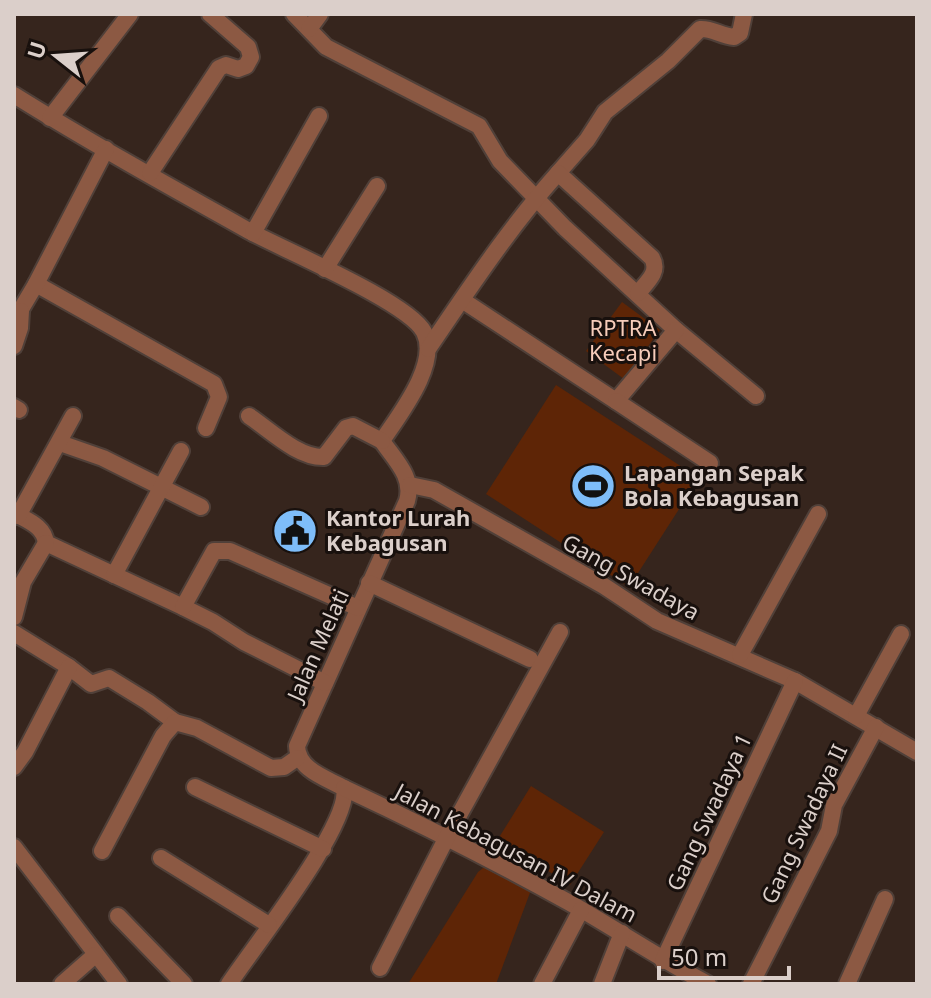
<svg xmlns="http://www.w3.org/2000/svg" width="931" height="998" viewBox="0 0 931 998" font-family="'Noto Sans',sans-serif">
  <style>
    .green { fill: #5e2506 }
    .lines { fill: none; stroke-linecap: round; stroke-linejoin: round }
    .minor-casing { stroke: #504039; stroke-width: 20 }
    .minor { stroke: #8c5943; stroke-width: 16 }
    .labels { text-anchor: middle; stroke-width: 6; stroke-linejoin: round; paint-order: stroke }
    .park-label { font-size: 22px; fill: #f7ccba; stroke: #18100d }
    .poi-label { font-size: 22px; font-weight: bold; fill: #dbcfca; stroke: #18100d; text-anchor: start }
    .street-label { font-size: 22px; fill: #dbcfca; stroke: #18100d }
  </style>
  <rect width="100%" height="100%" fill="#36251d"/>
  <g class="green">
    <polygon points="622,302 660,330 624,379 586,351"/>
    <polygon points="556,385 699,478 629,587 486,494"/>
    <polygon points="531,786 604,832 570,885 498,839"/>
    <polygon points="488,864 531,890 496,984 408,984 478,872"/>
  </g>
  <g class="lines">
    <g class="minor-casing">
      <g id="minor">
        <polyline points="294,14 326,47 479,126 500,161 565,228 676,330 756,396"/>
        <polyline points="309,29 320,14"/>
        <path d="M14 95C91 143 172 188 251 232 286 251 408 302 424 332 440 364 399 415 382 441 395 460 414 477 407 501L297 746C298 770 326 778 344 788 352 823 252 949 229 984"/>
        <polyline points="50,118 130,14"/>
        <polyline points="150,173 219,68 226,65 238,69 246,66 251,57 248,47 210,14"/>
        <path d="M558 173 587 140 605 112 668 61 700 29C712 28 721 36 734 37L740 33 744 14"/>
        <polyline points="253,233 319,116"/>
        <polyline points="325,269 377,186"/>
        <polyline points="36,284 214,384 219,397 206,428"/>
        <polyline points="462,300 616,401 676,330"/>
        <polyline points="14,321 36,284 106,149"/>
        <polyline points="14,346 20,328 21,311"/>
        <path d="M428 349C469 289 509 228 558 173L652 258C660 272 647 282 638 293"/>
        <polyline points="616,401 710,463"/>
        <polyline points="14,407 19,410"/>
        <path d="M249 416C270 430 298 458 324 457L346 428 353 426 382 441"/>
        <polyline points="60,443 103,458 201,507"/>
        <polyline points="410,485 434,490 604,586 657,621 795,681 917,752"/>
        <path d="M14 513C28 521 44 526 46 543"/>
        <polyline points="18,516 73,416"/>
        <polyline points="46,543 183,607 213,622 244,642 325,683"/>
        <polyline points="114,575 181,451"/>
        <polyline points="369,583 530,659"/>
        <polyline points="183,607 214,551 230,551 358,608"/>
        <polyline points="14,617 23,582 46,543"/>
        <polyline points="14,633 69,667 91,684 109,678 148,702 175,722"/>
        <polyline points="740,655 818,514"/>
        <polyline points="856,716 901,634"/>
        <polyline points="14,767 25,752 69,667"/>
        <polyline points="195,787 323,849"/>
        <path d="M344 788C421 824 496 862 570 903 616 929 660 959 708 984"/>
        <polyline points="14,847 119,984"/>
        <polyline points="102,851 163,736 175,722 197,728 271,768 284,767 297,758"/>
        <polyline points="161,858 269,925"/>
        <polyline points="118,916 184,984"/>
        <polyline points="663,961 795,681"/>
        <polyline points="380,968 447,837 560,632"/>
        <polyline points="62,984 95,955"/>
        <polyline points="542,984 581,910"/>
        <polyline points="602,984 622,933"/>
        <polyline points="751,984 829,831 834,805 876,727"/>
        <polyline points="847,984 885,899"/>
      </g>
    </g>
    <use href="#minor" class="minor"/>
  </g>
  <defs>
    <g id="stadium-disc" transform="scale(2.3)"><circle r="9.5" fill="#7ebdf9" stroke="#18100d"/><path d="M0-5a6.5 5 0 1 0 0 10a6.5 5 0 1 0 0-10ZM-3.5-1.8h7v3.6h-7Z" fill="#111"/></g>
    <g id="civic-disc" transform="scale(2.3)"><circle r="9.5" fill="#7ebdf9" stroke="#18100d"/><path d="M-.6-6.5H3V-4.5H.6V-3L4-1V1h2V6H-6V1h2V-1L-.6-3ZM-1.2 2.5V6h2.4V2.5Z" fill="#111"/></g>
  </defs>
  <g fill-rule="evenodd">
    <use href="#stadium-disc" x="593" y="486"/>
    <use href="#civic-disc" x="295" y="531"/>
  </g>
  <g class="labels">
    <g class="park-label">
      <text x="623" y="336">RPTRA<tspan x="623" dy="25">Kecapi</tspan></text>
    </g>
    <g class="poi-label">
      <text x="624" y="481">Lapangan Sepak<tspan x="624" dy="25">Bola Kebagusan</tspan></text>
      <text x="326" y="526">Kantor Lurah<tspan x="326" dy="25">Kebagusan</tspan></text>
    </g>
    <g class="street-label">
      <text transform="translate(631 577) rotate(29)" y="8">Gang Swadaya</text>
      <text transform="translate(318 645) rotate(-66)" y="8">Jalan Melati</text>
      <text transform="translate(709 812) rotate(-65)" y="8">Gang Swadaya 1</text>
      <text transform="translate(804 824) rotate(-65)" y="8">Gang Swadaya II</text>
      <text transform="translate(516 853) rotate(28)" y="8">Jalan Kebagusan IV Dalam</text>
    </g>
  </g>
  <rect width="931" height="998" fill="none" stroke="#dbcfca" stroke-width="32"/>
  <g transform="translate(56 56) rotate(287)" stroke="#18100d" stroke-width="6" paint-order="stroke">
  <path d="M0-6L14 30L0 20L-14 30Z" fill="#dbcfca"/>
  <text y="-12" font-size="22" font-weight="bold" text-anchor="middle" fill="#dbcfca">U</text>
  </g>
  <path d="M659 966v12h130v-12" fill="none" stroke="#dbcfca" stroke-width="4"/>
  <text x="671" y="966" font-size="24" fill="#dbcfca" stroke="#18100d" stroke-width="6" paint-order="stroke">50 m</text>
</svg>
